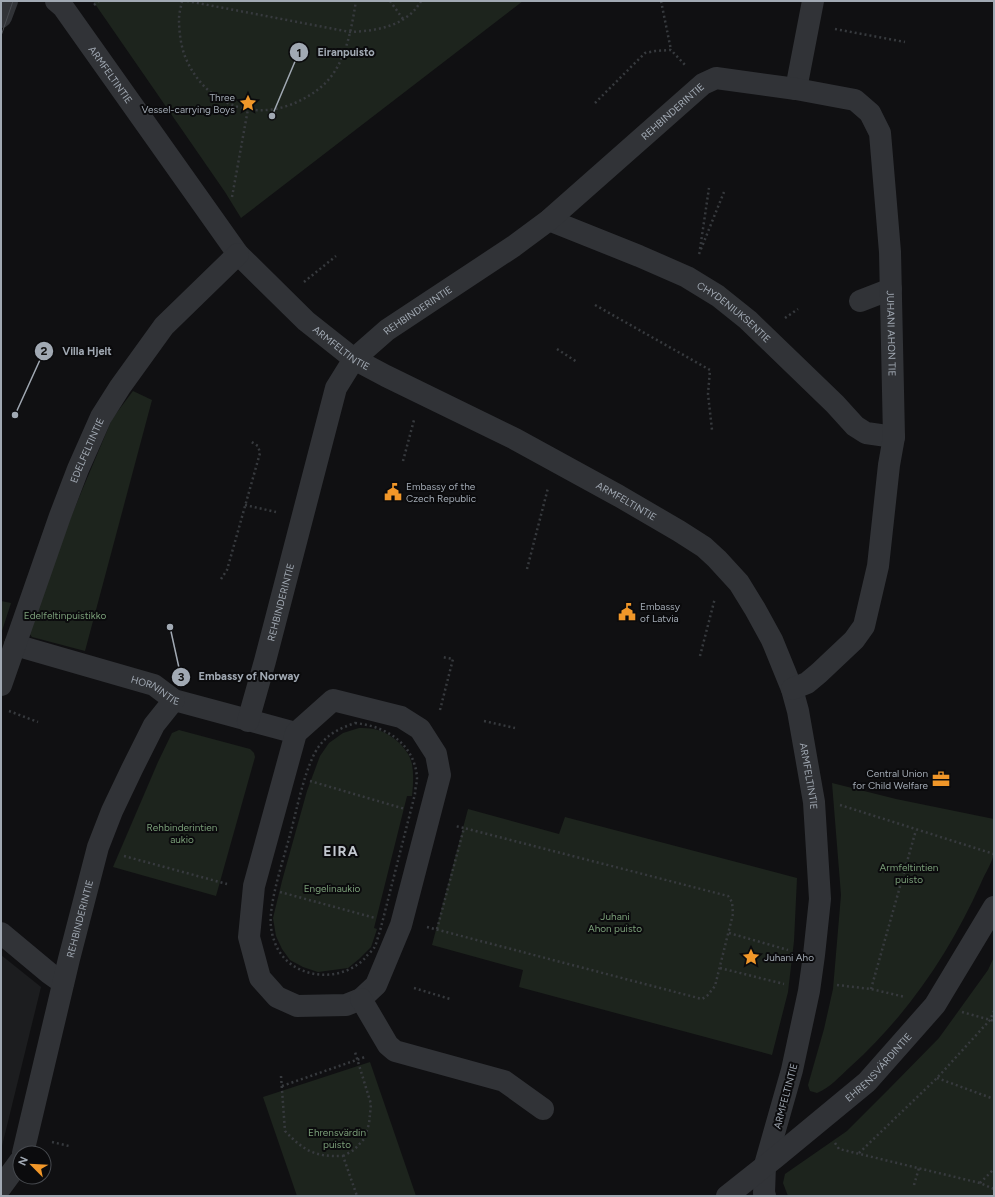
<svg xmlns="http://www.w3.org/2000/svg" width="995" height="1197" viewBox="0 0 995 1197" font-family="Figtree,sans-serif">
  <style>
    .built { fill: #1c1d1f }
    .green { fill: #1d241d }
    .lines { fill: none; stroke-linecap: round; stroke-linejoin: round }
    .path { stroke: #373a3e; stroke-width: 2.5; stroke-dasharray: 2 3; stroke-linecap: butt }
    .minor { stroke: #313337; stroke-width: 22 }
    .tram { stroke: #484b50; stroke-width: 1 }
    .labels { text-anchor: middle; stroke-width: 4; stroke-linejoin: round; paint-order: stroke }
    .street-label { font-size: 10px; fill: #a1a9b3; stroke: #0b0b0d }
    .poi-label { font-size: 10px; fill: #a1a9b3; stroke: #0b0b0d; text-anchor: start }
    .park-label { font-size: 10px; fill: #7a9e78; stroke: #0b0b0d }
    .district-label { font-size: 14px; font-weight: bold; letter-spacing: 1px; fill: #c2c7cf; stroke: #0b0b0d }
    .leader { fill: none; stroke: #a1a9b3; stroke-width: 1.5 }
    .callout-dot { fill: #a1a9b3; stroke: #0b0b0d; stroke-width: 1.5 }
    .mark-label { font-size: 12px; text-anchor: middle; font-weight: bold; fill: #111 }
    .callout-label { font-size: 11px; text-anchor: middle; font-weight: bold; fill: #a1a9b3; stroke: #0b0b0d; stroke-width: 4; stroke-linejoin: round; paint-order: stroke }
  </style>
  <rect width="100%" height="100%" fill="#101012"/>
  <polygon class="built" points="1,955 41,987 1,1150"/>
  <g class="green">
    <polygon points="93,1 523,1 241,218 225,192"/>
    <polygon points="133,391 152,400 85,651 32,637 29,633 70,519 112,419"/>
    <polygon points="1,601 11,603 1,634"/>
    <path d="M359 728C364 728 369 728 374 729 390 732 409 748 412 764 414 775 413 786 412 796H407L374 928 377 929 371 947 359 959 348 968 318 972 303 967 290 960 282 949 276 936 273 918 282 881 307 791 320 756 329 743 343 733Z"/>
    <polygon points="179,730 250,749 254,753 255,757 216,896 113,867 158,762 172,733"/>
    <path d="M832 783 896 799 994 819C994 829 995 841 994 852 993 862 985 873 981 883 950 952 907 1016 850 1067 840 1076 830 1088 817 1093L810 1091 808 1085 824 1029 833 989 841 895Z"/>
    <polygon points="468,809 559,834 565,817 797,878 794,941 788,992 772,1055 519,987 523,970 432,945"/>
    <polygon points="994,957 994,1196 788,1196 783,1183 785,1174 847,1131 888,1090 939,1038 988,970"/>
    <polygon points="370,1062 416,1196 297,1196 263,1097"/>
  </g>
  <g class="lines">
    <g class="path">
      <path d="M182 1C181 7 179 13 179 19 179 32 181 49 187 61 206 102 248 120 290 105 308 98 325 87 335 71 348 50 352 25 356 1"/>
      <path d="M187 1 350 32C377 31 407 26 421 1"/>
      <polyline points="390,1 403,19"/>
      <polyline points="661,1 671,50"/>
      <polyline points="94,5 99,1"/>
      <polyline points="835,29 905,42"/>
      <polyline points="595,103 645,53 655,51 671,50 685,65"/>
      <polyline points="232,197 248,109"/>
      <polyline points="700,249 709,188"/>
      <polyline points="699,254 724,192"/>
      <polyline points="304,282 336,256"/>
      <polyline points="595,305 710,370 708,394 712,430"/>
      <polyline points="785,318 798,309"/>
      <polyline points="557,349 577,362"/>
      <polyline points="403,461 414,420"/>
      <polyline points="245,505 276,512"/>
      <polyline points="527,569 548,488"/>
      <polyline points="221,579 227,570 260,453 258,446 250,441"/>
      <polyline points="700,656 715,598"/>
      <polyline points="440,710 453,659 442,657"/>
      <polyline points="9,711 38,722"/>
      <polyline points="484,721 515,728"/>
      <path d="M355 723C386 726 415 744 417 778 417 783 415 789 415 794L380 931C378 936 377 943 374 948 372 951 368 954 366 957 340 986 286 979 274 940 271 932 270 923 271 913 274 886 284 858 291 831 297 809 306 762 320 745 329 733 341 728 355 723Z"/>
      <polyline points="310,781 405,809"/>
      <polyline points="840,805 994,854"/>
      <polyline points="124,856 227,884"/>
      <polyline points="280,892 375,918"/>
      <polyline points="427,927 702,999 707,996 715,986 733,914 732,902 728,896 464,828"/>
      <polyline points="437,929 464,828 455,826"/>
      <polyline points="729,933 788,950"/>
      <polyline points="720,968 784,984"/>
      <polyline points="837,985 871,989 905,997"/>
      <polyline points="414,988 450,999"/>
      <polyline points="871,989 916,830"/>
      <polyline points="962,1012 994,1021"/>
      <path d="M281 1076 285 1131C304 1151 315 1157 343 1156L357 1196"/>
      <polyline points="937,1078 994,1099"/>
      <polyline points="282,1086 365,1057"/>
      <polyline points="52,1142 69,1146"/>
      <polyline points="835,1143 839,1149 980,1183 994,1189"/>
      <polyline points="859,1153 937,1078 990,1020 994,1011"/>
      <polyline points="343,1156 354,1150 364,1139 369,1124 371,1104 355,1052"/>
      <polyline points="980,1183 994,1169"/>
      <polyline points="914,1185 919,1168"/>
    </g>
    <g class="minor">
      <path id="s1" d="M56 1 63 7 238 254 306 321 354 359 386 376 515 439 619 496 679 531 704 547 717 559 739 583 755 609 772 640 792 689 798 711 814 802 820 899 814 955 809 991 792 1070 765 1165 764 1193 765 1196"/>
      <polyline points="1,17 7,1"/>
      <polyline points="796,89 813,1"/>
      <path id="s2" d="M549 220 639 256 687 277 718 296 748 320 835 404 855 426 866 433 894 437"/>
      <polyline points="860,301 891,289"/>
      <path id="s3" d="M15 645 154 685 174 700 296 733"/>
      <path id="s4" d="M1 685 60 516 78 469 101 417 120 387 164 326 238 254"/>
      <polygon points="333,700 401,717 420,729 436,754 440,775 401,925 376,985 361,999 346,1005 297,1006 277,997 260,978 249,937 254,886 296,733"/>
      <path id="s5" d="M248 721 265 661 336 388 354 359 387 330 514 246 549 220 703 84 716 78 796 89 855 100 870 113 880 133 890 252 894 437 889 465 878 566 864 626 854 640 819 673 807 683 792 689"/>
      <polyline points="1,933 49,973 63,983"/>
      <polyline points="361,999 388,1045 395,1051 504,1081 543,1109"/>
      <path id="s6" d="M23 1153 69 959 98 847 112 811 132 769 154 725 174 700"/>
      <polyline points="1,1187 20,1161"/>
      <path id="s7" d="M727 1196 775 1158 867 1082 935 1005 994 907"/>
    </g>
    <polyline class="tram" points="1,36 13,1"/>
  </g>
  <defs>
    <g id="sight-bare" transform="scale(1.38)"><path d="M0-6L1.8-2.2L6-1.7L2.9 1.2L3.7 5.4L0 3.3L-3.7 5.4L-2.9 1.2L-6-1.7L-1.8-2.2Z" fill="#f19729" stroke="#0b0b0d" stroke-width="2.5" paint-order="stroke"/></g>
    <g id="civic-bare" transform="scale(1.38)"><path d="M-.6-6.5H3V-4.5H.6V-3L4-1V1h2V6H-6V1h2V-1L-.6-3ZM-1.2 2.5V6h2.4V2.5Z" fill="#f19729" stroke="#0b0b0d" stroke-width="2.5" paint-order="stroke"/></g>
    <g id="office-bare" transform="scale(1.38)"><path d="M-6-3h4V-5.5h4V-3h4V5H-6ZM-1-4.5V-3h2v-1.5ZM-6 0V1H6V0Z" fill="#f19729" stroke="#0b0b0d" stroke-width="2.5" paint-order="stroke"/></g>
  </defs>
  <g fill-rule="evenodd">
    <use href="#sight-bare" x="248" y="103"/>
    <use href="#civic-bare" x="393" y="492"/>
    <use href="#civic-bare" x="627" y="612"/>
    <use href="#office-bare" x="941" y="779"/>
    <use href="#sight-bare" x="751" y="957"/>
  </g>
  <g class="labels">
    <g class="street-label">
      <text dy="4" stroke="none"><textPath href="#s1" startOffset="92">ARMFELTINTIE</textPath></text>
      <text dy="4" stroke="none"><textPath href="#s5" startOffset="783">REHBINDERINTIE</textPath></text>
      <text dy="4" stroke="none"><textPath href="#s5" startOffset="459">REHBINDERINTIE</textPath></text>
      <text dy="4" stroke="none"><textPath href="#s2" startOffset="208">CHYDENIUKSENTIE</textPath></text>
      <text dy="4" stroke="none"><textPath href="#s5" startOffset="1222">JUHANI AHON TIE</textPath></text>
      <text dy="4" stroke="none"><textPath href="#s1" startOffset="452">ARMFELTINTIE</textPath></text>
      <text dy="4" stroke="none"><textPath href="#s4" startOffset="250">EDELFELTINTIE</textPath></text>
      <text dy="4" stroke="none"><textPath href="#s1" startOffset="776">ARMFELTINTIE</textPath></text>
      <text dy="4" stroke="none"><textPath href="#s5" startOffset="123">REHBINDERINTIE</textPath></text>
      <text dy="4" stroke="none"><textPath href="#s3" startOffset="148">HORNINTIE</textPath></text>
      <text dy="4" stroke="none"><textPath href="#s1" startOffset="1124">ARMFELTINTIE</textPath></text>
      <text dy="4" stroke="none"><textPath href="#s6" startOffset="241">REHBINDERINTIE</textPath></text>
      <text dy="4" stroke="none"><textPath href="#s7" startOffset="199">EHRENSVÄRDINTIE</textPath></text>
      <text transform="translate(785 1096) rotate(-75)" y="4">ARMFELTINTIE</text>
    </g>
    <g class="poi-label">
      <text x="235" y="101" text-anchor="end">Three<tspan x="235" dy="12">Vessel-carrying Boys</tspan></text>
      <text x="406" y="490">Embassy of the<tspan x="406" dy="12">Czech Republic</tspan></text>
      <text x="640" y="610">Embassy<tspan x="640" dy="12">of Latvia</tspan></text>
      <text x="928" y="777" text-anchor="end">Central Union<tspan x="928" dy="12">for Child Welfare</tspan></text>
      <text x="764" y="961">Juhani Aho</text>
    </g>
    <g class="park-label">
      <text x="65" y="619">Edelfeltinpuistikko</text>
      <text x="182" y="831">Rehbinderintien<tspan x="182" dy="12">aukio</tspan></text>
      <text x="909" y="871">Armfeltintien<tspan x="909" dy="12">puisto</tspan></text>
      <text x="332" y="892">Engelinaukio</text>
      <text x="615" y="920">Juhani<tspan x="615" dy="12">Ahon puisto</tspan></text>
      <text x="337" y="1136">Ehrensvärdin<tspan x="337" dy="12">puisto</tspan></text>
    </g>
    <g class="district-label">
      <text x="341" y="856">EIRA</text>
    </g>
  </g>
  <path class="leader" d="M272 116L299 52M15 415L44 351M170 627L181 677"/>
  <g class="callout-dot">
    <circle cx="272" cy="116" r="4"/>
    <circle cx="15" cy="415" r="4"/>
    <circle cx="170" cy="627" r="4"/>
    <circle cx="299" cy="52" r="10"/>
    <circle cx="44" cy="351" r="10"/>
    <circle cx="181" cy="677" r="10"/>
  </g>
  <g class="mark-label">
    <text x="299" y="57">1</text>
    <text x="44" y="355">2</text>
    <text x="181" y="681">3</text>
  </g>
  <g class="callout-label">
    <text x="346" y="56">Eiranpuisto</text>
    <text x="87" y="355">Villa Hjelt</text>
    <text x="249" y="680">Embassy of Norway</text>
  </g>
  <rect width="995" height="1197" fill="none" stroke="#a1a9b3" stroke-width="4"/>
  <g transform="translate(32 1165) rotate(294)"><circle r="19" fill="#0b0b0d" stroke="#474a4f"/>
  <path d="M0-3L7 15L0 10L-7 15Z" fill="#f19729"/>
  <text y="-6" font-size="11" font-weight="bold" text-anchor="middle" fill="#a1a9b3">N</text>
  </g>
</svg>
